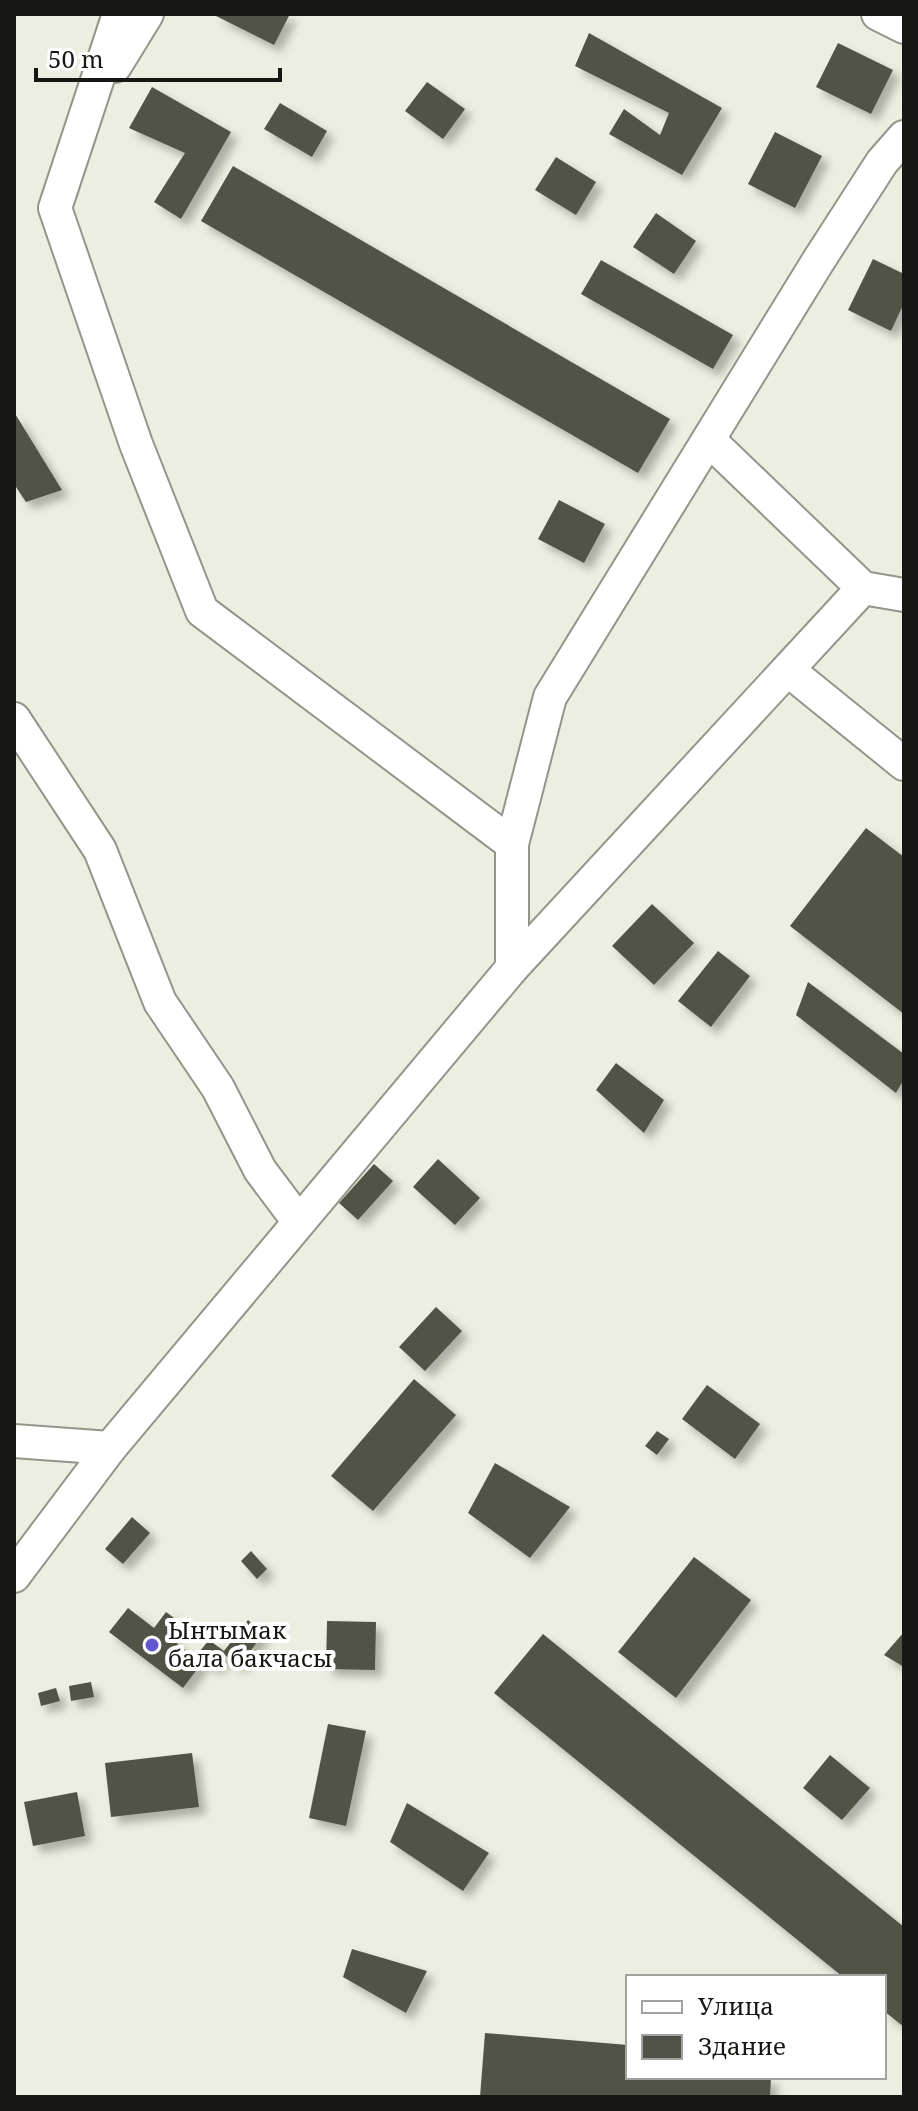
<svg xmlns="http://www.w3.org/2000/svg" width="918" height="2111" viewBox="0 0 918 2111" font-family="'Noto Serif',serif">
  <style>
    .building { fill: #515247; filter: url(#shadow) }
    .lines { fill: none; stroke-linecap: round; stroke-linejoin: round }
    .minor-casing { stroke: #949589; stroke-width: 36 }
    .minor { stroke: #fff; stroke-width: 32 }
    .poi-dot { fill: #6058d1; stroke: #fff; stroke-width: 3 }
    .labels { text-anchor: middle; stroke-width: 8; stroke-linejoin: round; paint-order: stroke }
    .poi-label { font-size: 24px; fill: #171813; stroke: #fff; text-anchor: start }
  </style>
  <defs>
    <filter id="shadow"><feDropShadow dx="7" dy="7" stdDeviation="4" flood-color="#0004"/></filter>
  </defs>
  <rect width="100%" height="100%" fill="#eceee1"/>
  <g class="building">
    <polygon points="212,14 290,14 274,45"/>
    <polygon points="589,33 722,108 682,175 609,134 624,109 660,135 669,113 575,66"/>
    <polygon points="838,43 893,70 871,114 816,87"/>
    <polygon points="427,82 465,109 443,139 405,111"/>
    <polygon points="152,87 231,132 181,219 154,202 185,153 129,128"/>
    <polygon points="280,103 327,131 312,157 264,129"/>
    <polygon points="775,132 822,156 795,208 748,184"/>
    <polygon points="556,157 596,182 576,215 535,190"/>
    <polygon points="233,166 670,419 638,473 201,221"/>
    <polygon points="656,213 696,241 674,274 633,247"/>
    <polygon points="873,259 904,274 904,303 891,331 848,310"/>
    <polygon points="601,260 733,335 713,369 581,294"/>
    <polygon points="14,412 62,490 26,502 14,484"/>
    <polygon points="559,500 605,524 584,563 538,539"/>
    <polygon points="866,828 904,857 904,1014 790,926"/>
    <polygon points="652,904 694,943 654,985 612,946"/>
    <polygon points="718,951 750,976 711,1027 678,1001"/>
    <polygon points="808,982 904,1054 904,1079 896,1093 796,1015"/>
    <polygon points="616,1063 664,1100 644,1133 596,1090"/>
    <polygon points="438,1159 480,1198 455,1225 413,1187"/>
    <polygon points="374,1164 393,1181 358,1220 339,1203"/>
    <polygon points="436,1307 462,1331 425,1371 399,1347"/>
    <polygon points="414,1379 456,1415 373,1511 331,1476"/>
    <polygon points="707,1385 760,1424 735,1459 682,1419"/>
    <polygon points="657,1431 669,1439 657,1455 645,1446"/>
    <polygon points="495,1463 570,1507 530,1558 468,1513"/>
    <polygon points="132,1517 150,1533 123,1564 105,1549"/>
    <polygon points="251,1551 267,1569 257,1579 241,1561"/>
    <polygon points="694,1557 751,1600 676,1698 618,1652"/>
    <polygon points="128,1608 154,1628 166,1612 181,1623 170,1638 195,1657 209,1640 224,1651 248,1620 264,1633 239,1666 225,1655 215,1668 204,1660 183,1688 109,1632"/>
    <polygon points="327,1621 376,1622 375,1670 326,1669"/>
    <polygon points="904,1632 904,1667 884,1655"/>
    <polygon points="543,1634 904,1927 904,2027 884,2011 884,1977 843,1977 494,1693"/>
    <polygon points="91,1682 94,1697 71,1701 69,1686"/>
    <polygon points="56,1688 60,1701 41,1706 38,1693"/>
    <polygon points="328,1724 366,1731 346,1826 309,1818"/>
    <polygon points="192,1753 199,1807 111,1817 105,1763"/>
    <polygon points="830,1755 870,1788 842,1820 803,1788"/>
    <polygon points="77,1792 85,1836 33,1846 24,1802"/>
    <polygon points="407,1803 489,1853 463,1891 390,1842"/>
    <polygon points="352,1949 427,1971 406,2013 343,1977"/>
    <polygon points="485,2033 628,2045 628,2077 771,2077 770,2097 480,2097"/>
  </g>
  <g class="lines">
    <g class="minor-casing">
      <g id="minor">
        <polyline points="119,14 55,208 136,444 202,611 512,844"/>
        <polyline points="878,14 904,27"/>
        <polyline points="115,66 147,14"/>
        <polyline points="710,441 863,588 904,595"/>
        <polyline points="788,670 904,764"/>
        <polyline points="14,719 100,850 160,1002 218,1088 260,1170 299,1222"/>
        <polyline points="512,968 863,588"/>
        <polyline points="14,1441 110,1448"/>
        <polyline points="14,1576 110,1448 512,968 512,844 550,697 817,263 882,162 904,137"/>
      </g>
    </g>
    <use href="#minor" class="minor"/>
  </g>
  <circle class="poi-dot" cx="152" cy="1645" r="8"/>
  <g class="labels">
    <g class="poi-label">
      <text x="168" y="1639">Ынтымак<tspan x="168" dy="28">бала бакчасы</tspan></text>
    </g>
  </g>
  <rect width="918" height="2111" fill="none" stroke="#171813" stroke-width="32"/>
  <rect x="626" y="1975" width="260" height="104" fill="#ffffff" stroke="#a2a3a1" stroke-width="2"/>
  <rect x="642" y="2001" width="40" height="12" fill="#ffffff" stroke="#a2a3a1" stroke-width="2"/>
  <text x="698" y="2015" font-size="24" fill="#171813">Улица</text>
  <rect x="642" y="2035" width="40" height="24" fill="#515247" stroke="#a2a3a1" stroke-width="2"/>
  <text x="698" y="2055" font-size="24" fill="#171813">Здание</text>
  <path d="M36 68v12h244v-12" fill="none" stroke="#171813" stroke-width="4"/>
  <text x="48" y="68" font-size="24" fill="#171813" stroke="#ffffff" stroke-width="6" paint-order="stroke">50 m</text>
</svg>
